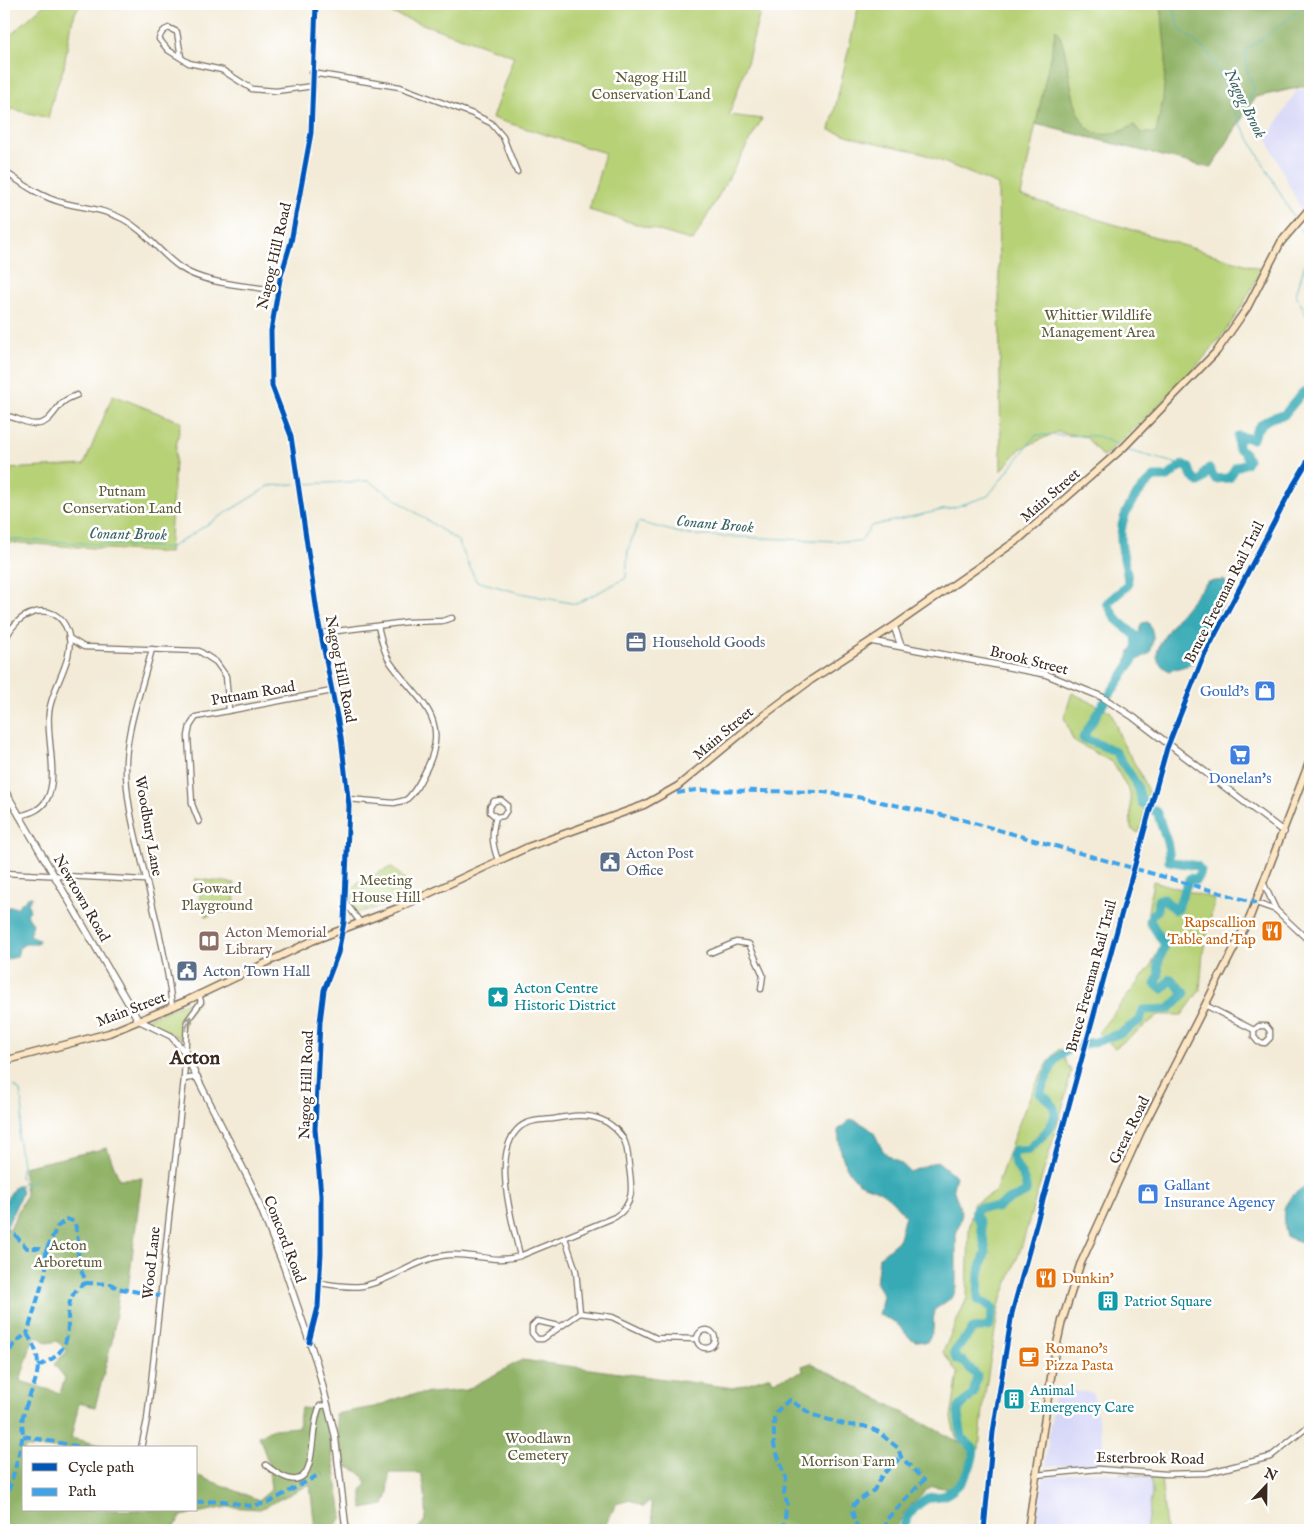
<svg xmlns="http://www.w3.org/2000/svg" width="1314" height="1534" viewBox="0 0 1314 1534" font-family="'IM FELL English',serif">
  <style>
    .built { fill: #d7d7f8 }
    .green { fill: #b7d177; stroke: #797e4a }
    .forest { fill: #91b368; stroke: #666e43; fill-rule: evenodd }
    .water { fill: #39aab5; stroke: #3a6a6a }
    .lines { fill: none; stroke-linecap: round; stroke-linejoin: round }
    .stream { stroke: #39aab5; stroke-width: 1 }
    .river { stroke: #39aab5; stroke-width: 9 }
    .minor-casing { stroke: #7b6e5f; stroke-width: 7 }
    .tertiary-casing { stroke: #7b6e5f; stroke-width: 8 }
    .secondary-casing { stroke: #7b6e5f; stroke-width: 9 }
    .minor { stroke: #fff; stroke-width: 4.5 }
    .tertiary { stroke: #fff; stroke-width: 5.5 }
    .secondary { stroke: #fce6c4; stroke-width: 6 }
    .quiet { stroke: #3fa3ea; stroke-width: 4; stroke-dasharray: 8 4; stroke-linecap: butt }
    .cycleway-casing { stroke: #fff; stroke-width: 8 }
    .cycleway { stroke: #0057b8; stroke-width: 5 }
    .oneway { stroke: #a79f9a }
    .labels { text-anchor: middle; stroke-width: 5; stroke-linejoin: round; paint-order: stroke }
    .park-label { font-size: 15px; fill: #605c39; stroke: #fff }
    .street-label { font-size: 15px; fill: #3b2a1e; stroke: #fff }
    .service-label { font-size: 15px; fill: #4e5e75; stroke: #fff; text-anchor: start }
    .shop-label { font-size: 15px; fill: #366cbe; stroke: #fff; text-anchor: end }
    .food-label { font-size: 15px; fill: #c56008; stroke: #fff; text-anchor: start }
    .education-label { font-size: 15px; fill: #785e54; stroke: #fff; text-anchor: start }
    .culture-label { font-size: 15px; fill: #0d838f; stroke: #fff; text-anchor: start }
    .water-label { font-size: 16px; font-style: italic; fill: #3a6462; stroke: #fff }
    .district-label { font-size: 20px; font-weight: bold; fill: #3b2a1e; stroke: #fff }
  </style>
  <rect width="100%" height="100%" fill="#fff"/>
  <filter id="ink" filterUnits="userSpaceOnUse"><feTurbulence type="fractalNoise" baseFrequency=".02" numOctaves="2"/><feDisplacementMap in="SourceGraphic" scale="10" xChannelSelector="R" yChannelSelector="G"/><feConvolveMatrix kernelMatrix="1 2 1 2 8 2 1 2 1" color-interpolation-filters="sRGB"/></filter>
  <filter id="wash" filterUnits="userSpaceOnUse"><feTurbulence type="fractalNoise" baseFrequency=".0096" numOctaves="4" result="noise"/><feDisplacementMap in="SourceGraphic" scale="20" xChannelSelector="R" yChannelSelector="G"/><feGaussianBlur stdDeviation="1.12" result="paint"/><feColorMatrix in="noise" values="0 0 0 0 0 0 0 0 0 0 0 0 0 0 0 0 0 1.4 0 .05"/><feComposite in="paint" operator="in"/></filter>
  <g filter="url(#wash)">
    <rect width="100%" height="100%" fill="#f3ebd7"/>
    <g class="built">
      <polygon points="1310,88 1310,201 1301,210 1267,139 1297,90"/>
      <polygon points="1055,1389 1093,1393 1107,1465 1045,1466"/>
      <polygon points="1088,1471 1151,1477 1152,1494 1146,1530 1035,1530 1043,1478"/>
    </g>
    <g class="green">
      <polygon points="45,4 81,4 76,11 70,28 64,67 54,94 48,118 4,107 4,41"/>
      <polygon points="365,4 762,4 747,63 729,115 762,119 693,241 589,210 605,153 492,118 514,56"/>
      <path d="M859 4H1310V85L1255 97 1211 168 1036 124 1021 196 1261 269C1252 288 1243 306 1231 323 1197 372 1147 417 1103 457L1086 437 1057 432 1020 449 1001 471 998 185 919 152 863 140 830 130Z"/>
      <polygon points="113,395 181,422 176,446 169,553 4,542 4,469 84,465"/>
      <polygon points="1072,693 1111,712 1122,742 1139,771 1150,796 1139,833 1131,829 1130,793 1113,763 1073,740 1064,717"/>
      <polygon points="391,867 404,878 408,893 396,903 356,913 350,905 349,892 357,883"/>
      <polygon points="195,879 234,883 235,911 220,912 206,917"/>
      <polygon points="1153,881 1215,899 1203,952 1200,990 1182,1015 1159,1015 1115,1048 1098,1033 1151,966 1162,942 1146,924"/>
      <polygon points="196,998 198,1001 186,1017 181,1039 154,1024 141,1021"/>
      <path d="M1059 1049 1071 1071 1063 1106 1021 1248 999 1306 984 1399 979 1449 956 1438 951 1418 958 1374 943 1352 967 1298 969 1229 973 1204 995 1192C1009 1152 1031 1078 1059 1049Z"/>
      <polygon points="1120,1473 1161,1477 1166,1530 1146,1530 1152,1494 1151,1477"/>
    </g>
    <g class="forest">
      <path d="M1161 4H1310V85L1255 97 1211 168 1036 124 1056 29C1079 62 1059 166 1134 125L1141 133H1156L1163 99 1166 59Z"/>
      <path d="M107 1148 119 1179 142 1178 128 1289 119 1292 112 1341 95 1407 79 1403 71 1438 113 1448H24V1510H196V1475L259 1500 271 1490 268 1462 259 1436 273 1429 298 1427 301 1408 323 1410 327 1420 342 1516C338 1528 327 1527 315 1529L310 1484 260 1509 228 1507 181 1516 173 1530 133 1526 120 1530H4V1228L9 1230 26 1195 23 1167ZM37 1336 47 1343 57 1341 67 1351 54 1364 65 1378 60 1393 20 1381 33 1339Z"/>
      <path d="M522 1360 733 1388 771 1376 773 1381 803 1372 802 1366 811 1363 972 1449C969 1467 962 1476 950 1489L932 1486C917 1498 901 1512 896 1530H654L651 1503 649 1502 644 1507 630 1500 616 1504 603 1530H416C421 1526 424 1523 426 1517 427 1509 424 1477 420 1473H389L388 1494 384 1505 362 1509V1489L367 1484C363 1473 354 1468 343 1466L335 1414 374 1407 408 1395 466 1390Z"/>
    </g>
    <g class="water">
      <path d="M1224 580 1230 589 1192 664 1169 671C1163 667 1158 664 1157 656 1156 638 1195 597 1207 582Z"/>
      <path d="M1148 622C1155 634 1154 640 1150 653L1128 665 1126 664C1129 648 1133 650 1138 638 1141 632 1138 628 1142 623Z"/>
      <polygon points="29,896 32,897 28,904 30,911 27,914 33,924 29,935 39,940 38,944 25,944 19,948 17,957 7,959 4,957 4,907 17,907"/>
      <path d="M851 1119C859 1122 868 1126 874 1133 879 1141 880 1150 889 1156 899 1163 901 1162 910 1172L937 1161 956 1176 953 1188 962 1214 956 1235V1287L953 1297 934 1310 933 1331 927 1342C908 1342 909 1336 897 1324 893 1320 885 1318 879 1315L883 1295 876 1284 879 1257 898 1241 905 1216C897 1206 888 1195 877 1190 871 1187 860 1185 856 1180 843 1168 839 1147 838 1130Z"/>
      <polygon points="16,1185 20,1185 22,1193 6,1228 4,1227 4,1203"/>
      <path d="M1305 1186 1310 1188V1245L1287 1237C1280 1210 1282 1202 1305 1186Z"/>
    </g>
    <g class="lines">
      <g class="stream">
        <polyline points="1173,4 1179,28 1209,54 1224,82 1232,108 1294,218"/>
        <polyline points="1241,122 1254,88 1247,71 1246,50 1309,4"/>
        <polyline points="1300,228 1310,247 1296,294 1310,322"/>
        <polyline points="1126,450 1182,465"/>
        <polyline points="303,484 369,481 458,541 476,581 520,593 576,604 626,578 628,550 638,522 688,535 860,542 871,526 955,507 988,496 1036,435 1098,436 1120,446"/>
        <polyline points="4,539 170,548 269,486 295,484"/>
        <polyline points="14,1086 20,1091 23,1111 18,1138 22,1164 20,1178 24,1182 19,1186"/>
        <polyline points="22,1188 34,1180 36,1181"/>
      </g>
      <path class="river" d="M903 1530C905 1517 919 1500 932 1497 937 1496 943 1497 947 1494 963 1485 973 1466 974 1449L962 1438 958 1414 959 1408 973 1394 977 1376 964 1362 956 1359 954 1352 973 1329 989 1327 993 1308 978 1300 979 1273 986 1251 980 1223 976 1216V1209L980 1207 997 1208C1007 1198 1015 1199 1026 1192 1028 1179 1015 1168 1012 1155L1015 1150H1028C1038 1140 1063 1121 1052 1104 1050 1100 1044 1097 1040 1093L1054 1061 1072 1046 1095 1042 1121 1033 1140 1020 1143 1010 1169 1009 1185 993 1171 979 1163 989 1155 984 1159 976 1158 963 1165 945 1150 921 1152 914 1157 911 1158 900 1163 898 1175 910 1178 909 1183 893 1190 878 1196 880 1201 871 1197 866 1169 861C1171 844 1161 830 1158 813L1142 803 1137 785 1115 751 1083 738 1099 710 1137 654 1136 636 1116 619 1107 603 1128 585C1128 568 1121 553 1121 538 1120 513 1136 493 1154 477H1168L1182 465 1189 468 1192 477 1199 482 1204 478 1205 472 1209 468 1215 479 1229 478 1236 467 1246 463 1248 460 1244 452 1238 448V436L1253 439C1256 425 1269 416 1284 415L1303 392 1310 390"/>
    </g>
  </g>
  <g filter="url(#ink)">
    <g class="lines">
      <g class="minor-casing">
        <g id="minor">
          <path d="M181 57 177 32 169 28C163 30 161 33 159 39L168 50 189 63 222 70 252 89 276 91 313 86"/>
          <polyline points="312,73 400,87 473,114 491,123 503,137 517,172"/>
          <path d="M4 171C23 184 40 197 64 203 84 208 104 209 123 219 146 231 160 254 181 268 206 285 249 285 278 291"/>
          <path d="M4 416C16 416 24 424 35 424 49 425 54 411 62 403 66 399 72 397 77 395"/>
          <polyline points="321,633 407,622 442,621 452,618"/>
          <polyline points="69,638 84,647 199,651 216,662 226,676 229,710"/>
          <path d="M4 646C11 611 56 596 68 632 76 658 52 686 49 712 46 737 59 777 47 799 41 810 31 813 19 816"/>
          <path d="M152 649C143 685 128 723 126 760 125 792 132 823 140 854 152 904 167 956 172 1007"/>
          <path d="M348 799 394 803 406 800C416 792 421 779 427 768 452 716 416 700 390 662 383 651 381 638 378 626"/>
          <path d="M496 817 503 816 507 810V805L501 800 494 801 490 807V812L496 817C491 834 492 844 498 860"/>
          <polyline points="199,822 192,804 188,736 190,726 196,717 332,691"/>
          <polyline points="4,873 145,880"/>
          <polyline points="1264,884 1276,910 1310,942"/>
          <polyline points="346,903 360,922"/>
          <polyline points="1256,903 1276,910"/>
          <polyline points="710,953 736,942 749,944 763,975 761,989"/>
          <polyline points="1205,1005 1254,1030 1259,1026 1266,1026 1270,1031 1270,1038 1265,1043 1258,1042 1254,1037 1254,1030"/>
          <polyline points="184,1079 198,1077"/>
          <polyline points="565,1238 576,1271 580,1313"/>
          <path d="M320 1283C333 1285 348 1288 362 1286 392 1281 417 1258 448 1255 472 1253 496 1264 520 1256 513 1223 490 1152 520 1127 529 1120 542 1120 553 1119 570 1116 586 1113 602 1120 610 1123 620 1132 624 1140 628 1148 628 1158 629 1166 632 1186 635 1205 615 1217L520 1256"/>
          <polyline points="559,1326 537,1321 532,1326 532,1333 537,1339 543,1339 580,1313 612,1317 656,1338 696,1339"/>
          <circle cx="706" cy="1339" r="9"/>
          <polyline points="309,1340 318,1307 321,1253 321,1195 315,1129 320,1022 324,990 338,953 344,922 349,806 341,737 318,619 291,436 272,386 271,331 280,279 291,242 311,133 316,4"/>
          <polyline points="141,1448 147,1420 184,1079 187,1021 201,1002 199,994"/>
          <path d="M266 1465C324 1512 306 1432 320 1406L328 1405"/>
          <polyline points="1036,1475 1098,1469 1166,1474 1207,1473 1270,1457 1310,1425"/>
        </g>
      </g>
      <g class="tertiary-casing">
        <g id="tertiary">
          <polyline points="894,626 901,646"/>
          <polyline points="871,641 1045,674 1102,697 1133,717 1284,832"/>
          <polyline points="4,789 138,1020 171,1036 183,1050 252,1186 284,1267 317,1364 335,1435 346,1530"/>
        </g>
      </g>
      <g class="secondary-casing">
        <g id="secondary">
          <polyline points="4,1061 109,1033 186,1001 312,941 398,908 528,847 644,805 678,786 764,715 811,680 894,626 1019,539 1124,447 1217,351 1247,308 1281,242 1310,208"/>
          <polyline points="1028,1530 1054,1357 1062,1321 1080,1265 1141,1131 1250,917 1310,760"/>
        </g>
      </g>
      <use href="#minor" class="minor"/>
      <use href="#tertiary" class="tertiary"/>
      <use href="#secondary" class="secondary"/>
      <g class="quiet">
        <polyline points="677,793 696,790 823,792 857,797 960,819 1256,903"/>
        <polyline points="4,1229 15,1235 27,1248 40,1248 46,1251 46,1271 27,1334"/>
        <polyline points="4,1256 9,1231"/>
        <polyline points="85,1283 111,1284 117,1288 160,1296"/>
        <path d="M4 1361 15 1342 27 1334C50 1368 31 1384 23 1416 21 1424 24 1432 22 1439 18 1463 9 1486 4 1510"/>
        <path d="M38 1366C92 1345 48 1306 85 1283V1279L77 1262 79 1247 75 1222 67 1219 57 1227 46 1251"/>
        <polyline points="23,1436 87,1448"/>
        <polyline points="196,1502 223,1501 250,1506 268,1503 320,1474"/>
        <polyline points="783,1530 787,1504 784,1493 786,1478 774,1445 774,1418 776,1412 789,1400 813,1415 847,1425 864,1426 877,1431 898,1448 901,1457 924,1480 887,1519 885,1530"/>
        <polyline points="858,1530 852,1511 854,1504 874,1490 882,1475 901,1457"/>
      </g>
      <g class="cycleway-casing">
        <g id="cycleway">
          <polyline points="309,1342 318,1307 321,1253 321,1195 315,1129 320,1022 324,990 338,953 344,922 349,806 341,737 318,619 291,436 272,386 271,331 280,279 291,242 311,133 316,4"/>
          <polyline points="984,1530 993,1432 1012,1313 1167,748 1202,660 1294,484 1310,457"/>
        </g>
      </g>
      <use href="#cycleway" class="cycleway"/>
    </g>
    <defs><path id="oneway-shaft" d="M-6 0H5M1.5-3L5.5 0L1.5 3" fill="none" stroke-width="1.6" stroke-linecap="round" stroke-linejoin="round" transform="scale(1.25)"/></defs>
    <use class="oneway" href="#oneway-shaft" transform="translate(188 1023) rotate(-71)"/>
  </g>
  <defs>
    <g id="office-square" transform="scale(1.125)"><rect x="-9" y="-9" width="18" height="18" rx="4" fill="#5c6f8a" stroke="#fff"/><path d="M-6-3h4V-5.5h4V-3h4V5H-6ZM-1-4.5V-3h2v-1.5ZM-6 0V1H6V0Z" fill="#fff"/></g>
    <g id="shop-square" transform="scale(1.125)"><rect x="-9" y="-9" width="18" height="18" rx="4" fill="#3f7fe0" stroke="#fff"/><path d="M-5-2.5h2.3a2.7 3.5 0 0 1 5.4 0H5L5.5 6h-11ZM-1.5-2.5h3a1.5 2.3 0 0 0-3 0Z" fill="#fff"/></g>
    <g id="supermarket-square" transform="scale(1.125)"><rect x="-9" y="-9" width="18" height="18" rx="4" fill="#3f7fe0" stroke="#fff"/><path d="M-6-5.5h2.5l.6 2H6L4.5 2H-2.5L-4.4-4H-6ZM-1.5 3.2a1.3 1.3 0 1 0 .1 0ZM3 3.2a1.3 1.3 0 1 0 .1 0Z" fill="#fff"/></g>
    <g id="civic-square" transform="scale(1.125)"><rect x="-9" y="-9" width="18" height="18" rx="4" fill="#5c6f8a" stroke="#fff"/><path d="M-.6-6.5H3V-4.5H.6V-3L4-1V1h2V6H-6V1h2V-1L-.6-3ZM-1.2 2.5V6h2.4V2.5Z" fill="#fff"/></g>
    <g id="restaurant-square" transform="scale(1.125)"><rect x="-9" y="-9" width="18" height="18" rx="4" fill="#e8710a" stroke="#fff"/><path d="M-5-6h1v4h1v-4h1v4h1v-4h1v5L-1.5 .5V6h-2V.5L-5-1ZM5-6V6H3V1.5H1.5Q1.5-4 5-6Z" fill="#fff"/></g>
    <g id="library-square" transform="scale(1.125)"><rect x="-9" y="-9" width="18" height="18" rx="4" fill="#8d6e63" stroke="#fff"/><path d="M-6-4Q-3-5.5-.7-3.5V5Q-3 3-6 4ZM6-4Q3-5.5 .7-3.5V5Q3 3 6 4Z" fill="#fff"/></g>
    <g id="sight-square" transform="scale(1.125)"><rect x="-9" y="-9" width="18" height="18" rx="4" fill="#0f9aa8" stroke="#fff"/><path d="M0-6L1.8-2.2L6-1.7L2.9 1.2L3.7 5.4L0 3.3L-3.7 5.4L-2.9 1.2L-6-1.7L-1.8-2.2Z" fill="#fff"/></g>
    <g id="building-square" transform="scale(1.125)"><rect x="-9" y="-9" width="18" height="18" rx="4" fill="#0f9aa8" stroke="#fff"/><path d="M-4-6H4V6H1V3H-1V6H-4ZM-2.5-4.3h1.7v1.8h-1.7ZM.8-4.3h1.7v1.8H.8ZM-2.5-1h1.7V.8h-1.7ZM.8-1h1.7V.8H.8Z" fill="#fff"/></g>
    <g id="cafe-square" transform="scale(1.125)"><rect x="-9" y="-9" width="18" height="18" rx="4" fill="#e8710a" stroke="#fff"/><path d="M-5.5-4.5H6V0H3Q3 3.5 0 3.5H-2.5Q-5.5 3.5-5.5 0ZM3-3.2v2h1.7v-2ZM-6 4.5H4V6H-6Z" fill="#fff"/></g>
  </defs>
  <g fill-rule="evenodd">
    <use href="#office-square" x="636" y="642"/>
    <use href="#shop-square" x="1265" y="691"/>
    <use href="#supermarket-square" x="1240" y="755"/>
    <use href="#civic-square" x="610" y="862"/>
    <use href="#restaurant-square" x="1272" y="931"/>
    <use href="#library-square" x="209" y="941"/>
    <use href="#civic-square" x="187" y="971"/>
    <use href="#sight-square" x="498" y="997"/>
    <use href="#shop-square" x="1148" y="1194"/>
    <use href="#restaurant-square" x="1046" y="1278"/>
    <use href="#building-square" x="1108" y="1301"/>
    <use href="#cafe-square" x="1029" y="1357"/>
    <use href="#building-square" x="1014" y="1399"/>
  </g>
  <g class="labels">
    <g class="park-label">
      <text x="651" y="82">Nagog Hill<tspan x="651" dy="17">Conservation Land</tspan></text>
      <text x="1098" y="320">Whittier Wildlife<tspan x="1098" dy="17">Management Area</tspan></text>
      <text x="122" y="496">Putnam<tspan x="122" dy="17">Conservation Land</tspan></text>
      <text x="386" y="885">Meeting<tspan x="386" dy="17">House Hill</tspan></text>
      <text x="217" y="893">Goward<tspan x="217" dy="17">Playground</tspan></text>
      <text x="68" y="1250">Acton<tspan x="68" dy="17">Arboretum</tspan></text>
      <text x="538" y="1443">Woodlawn<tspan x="538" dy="17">Cemetery</tspan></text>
      <text x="848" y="1466">Morrison Farm</text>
    </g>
    <g class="street-label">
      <text transform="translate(274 256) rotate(-77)" y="5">Nagog Hill Road</text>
      <text transform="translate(1050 495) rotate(-41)" y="5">Main Street</text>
      <text transform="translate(1224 592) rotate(-63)" y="5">Bruce Freeman Rail Trail</text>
      <text transform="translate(1029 660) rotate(14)" y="5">Brook Street</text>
      <text transform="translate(341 669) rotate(79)" y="5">Nagog Hill Road</text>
      <text transform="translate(253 693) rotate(-10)" y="5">Putnam Road</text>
      <text transform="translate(723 733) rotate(-40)" y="5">Main Street</text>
      <text transform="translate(149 826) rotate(80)" y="5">Woodbury Lane</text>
      <text transform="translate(82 898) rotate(60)" y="5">Newtown Road</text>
      <text transform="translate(1091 976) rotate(-75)" y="5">Bruce Freeman Rail Trail</text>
      <text transform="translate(131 1009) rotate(-21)" y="5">Main Street</text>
      <text transform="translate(306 1085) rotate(-88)" y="5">Nagog Hill Road</text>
      <text transform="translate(1129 1130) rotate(-64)" y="5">Great Road</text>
      <text transform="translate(285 1239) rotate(69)" y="5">Concord Road</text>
      <text transform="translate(151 1263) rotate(-84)" y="5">Wood Lane</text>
      <text transform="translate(1150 1458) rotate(1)" y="5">Esterbrook Road</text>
    </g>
    <g class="service-label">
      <text x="652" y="647">Household Goods</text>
      <text x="626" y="858">Acton Post<tspan x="626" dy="17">Office</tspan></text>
      <text x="203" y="976">Acton Town Hall</text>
    </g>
    <g class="shop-label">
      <text x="1249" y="696">Gould's</text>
      <text x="1240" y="783" text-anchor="middle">Donelan's</text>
      <text x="1164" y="1190" text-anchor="start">Gallant<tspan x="1164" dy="17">Insurance Agency</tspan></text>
    </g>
    <g class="food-label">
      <text x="1256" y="927" text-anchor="end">Rapscallion<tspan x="1256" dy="17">Table and Tap</tspan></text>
      <text x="1062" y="1283">Dunkin'</text>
      <text x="1045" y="1353">Romano's<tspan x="1045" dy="17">Pizza Pasta</tspan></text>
    </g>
    <g class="education-label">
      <text x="225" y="937">Acton Memorial<tspan x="225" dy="17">Library</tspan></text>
    </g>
    <g class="culture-label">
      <text x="514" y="993">Acton Centre<tspan x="514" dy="17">Historic District</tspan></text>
      <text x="1124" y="1306">Patriot Square</text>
      <text x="1030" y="1395">Animal<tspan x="1030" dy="17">Emergency Care</tspan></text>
    </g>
    <g class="water-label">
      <text transform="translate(1246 103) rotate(64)" y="6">Nagog Brook</text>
      <text transform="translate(715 523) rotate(5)" y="6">Conant Brook</text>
      <text transform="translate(128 533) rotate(1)" y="6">Conant Brook</text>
    </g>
    <g class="district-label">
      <text x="195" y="1064">Acton</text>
    </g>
  </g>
  <rect width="1314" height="1534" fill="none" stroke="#fff" stroke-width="20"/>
  <rect x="22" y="1446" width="175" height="65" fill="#ffffff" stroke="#b1aaa5"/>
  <rect x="32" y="1463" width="25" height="8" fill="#0057b8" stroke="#b1aaa5"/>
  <text x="68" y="1472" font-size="15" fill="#3b2a1e">Cycle path</text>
  <rect x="32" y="1488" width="25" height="8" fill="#3fa3ea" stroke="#b1aaa5"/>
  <text x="68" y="1496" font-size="15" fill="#3b2a1e">Path</text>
  <g transform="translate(1266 1486) rotate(22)" stroke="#ffffff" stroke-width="4" paint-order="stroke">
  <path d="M0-4L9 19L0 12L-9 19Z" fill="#3b2a1e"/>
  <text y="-8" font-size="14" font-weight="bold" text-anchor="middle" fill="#3b2a1e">N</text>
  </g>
</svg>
